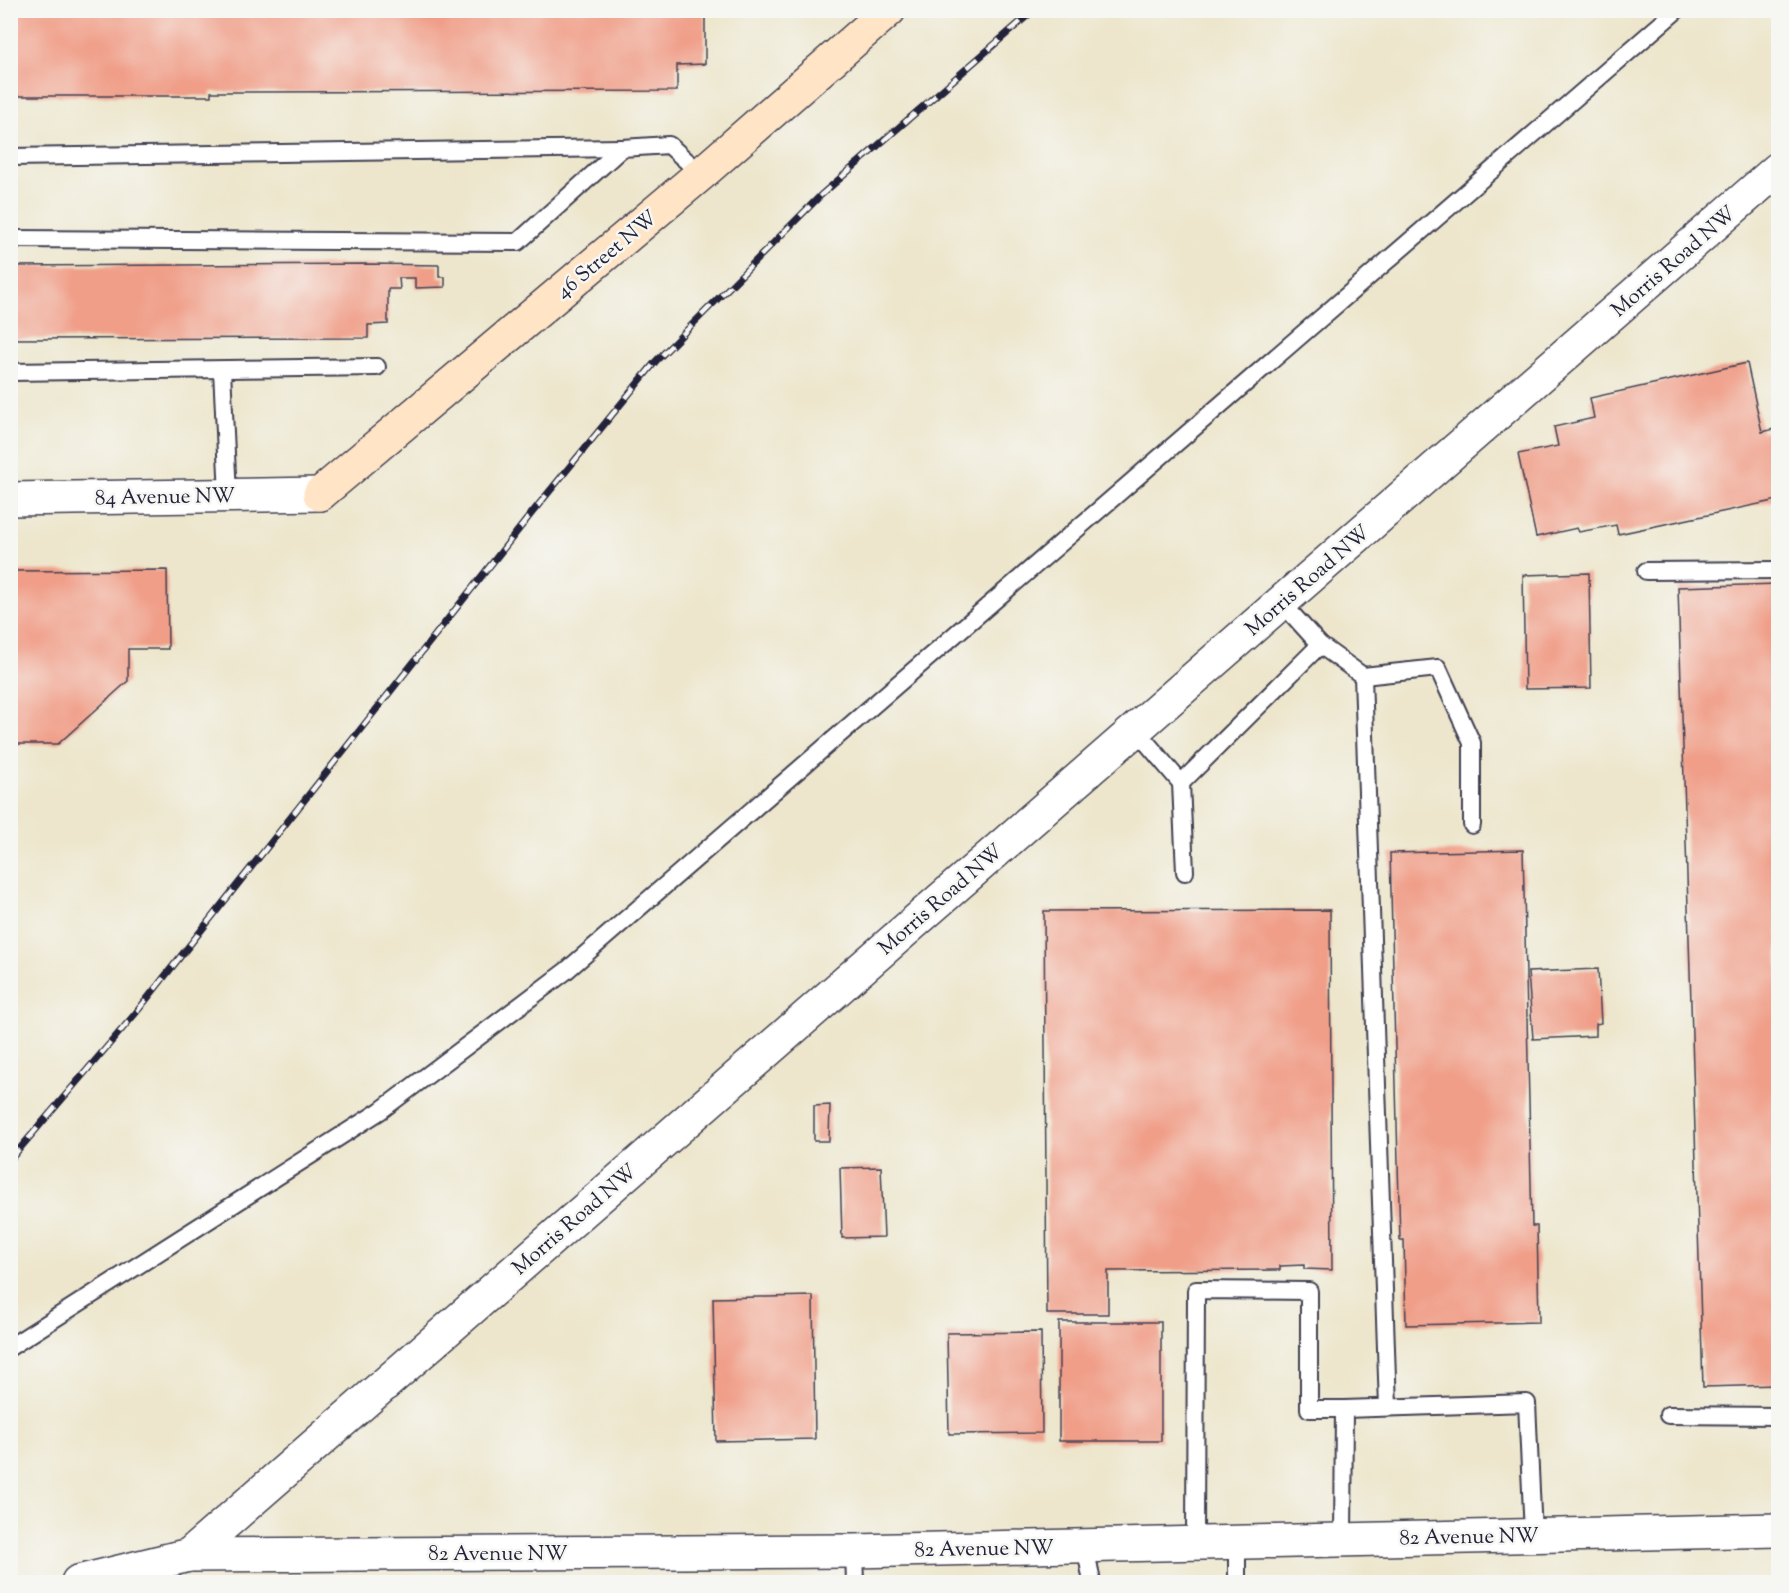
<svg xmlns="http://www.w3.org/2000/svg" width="1789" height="1593" viewBox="0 0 1789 1593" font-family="'Sorts Mill Goudy',serif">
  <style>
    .building { fill: #f09e88 }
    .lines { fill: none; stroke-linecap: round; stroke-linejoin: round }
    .lane-casing { stroke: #403f51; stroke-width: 20 }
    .street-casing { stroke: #403f51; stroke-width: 36 }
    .secondary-casing { stroke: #403f51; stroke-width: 36 }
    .lane { stroke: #fff; stroke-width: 16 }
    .street { stroke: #fff; stroke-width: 33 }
    .secondary { stroke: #ffe4c6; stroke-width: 33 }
    .rail-casing { stroke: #22223b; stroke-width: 7 }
    .rail { stroke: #f6f6f2; stroke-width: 4.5; stroke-dasharray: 14; stroke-linecap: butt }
    .labels { text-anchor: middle; stroke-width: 5; stroke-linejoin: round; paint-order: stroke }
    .street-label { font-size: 21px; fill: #22223b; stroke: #f6f6f2 }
  </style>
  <rect width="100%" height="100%" fill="#f6f6f2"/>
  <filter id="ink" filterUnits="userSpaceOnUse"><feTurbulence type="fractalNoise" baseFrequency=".0167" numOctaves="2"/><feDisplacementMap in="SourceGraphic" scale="12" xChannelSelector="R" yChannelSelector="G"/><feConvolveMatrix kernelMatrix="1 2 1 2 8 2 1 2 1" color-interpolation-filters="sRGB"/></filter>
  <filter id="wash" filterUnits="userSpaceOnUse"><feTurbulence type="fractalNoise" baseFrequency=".008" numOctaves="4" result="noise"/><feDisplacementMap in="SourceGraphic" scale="24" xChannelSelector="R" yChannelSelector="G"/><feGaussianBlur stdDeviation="1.35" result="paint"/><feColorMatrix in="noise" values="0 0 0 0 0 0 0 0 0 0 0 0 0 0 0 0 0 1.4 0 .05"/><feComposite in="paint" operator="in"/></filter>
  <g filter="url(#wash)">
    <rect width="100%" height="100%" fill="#ede6cc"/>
    <g id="blocks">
      <g class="building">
        <polygon points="10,10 705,10 705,64 677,65 677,91 211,92 211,96 10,96"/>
        <polygon points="368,264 439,265 439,277 445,277 445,287 415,288 415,278 399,278 400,289 388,289 388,324 368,325 368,338 10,339 10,266"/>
        <polygon points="1747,363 1762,432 1778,428 1778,500 1618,534 1616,525 1579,532 1577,528 1536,537 1518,454 1558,446 1554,427 1594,418 1590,398"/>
        <polygon points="167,570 168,649 128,649 128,681 58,744 10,744 10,571"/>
        <polygon points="1589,573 1591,688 1525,689 1523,575"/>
        <polygon points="1778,584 1778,1385 1703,1387 1678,587"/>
        <polygon points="1523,850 1532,1226 1537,1226 1539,1322 1406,1325 1404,1240 1400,1240 1390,853"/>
        <polygon points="1330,910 1332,1270 1304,1269 1304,1265 1280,1266 1280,1270 1108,1271 1108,1314 1047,1314 1044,911"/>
        <polygon points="1598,969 1601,1023 1596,1024 1596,1036 1533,1039 1528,972"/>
        <polygon points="830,1105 829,1141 814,1141 814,1106"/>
        <polygon points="881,1167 884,1237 842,1238 840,1168"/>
        <polygon points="813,1296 815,1439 716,1441 713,1298"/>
        <rect x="1059" y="1322" width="102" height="119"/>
        <polygon points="1041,1332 1042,1433 949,1434 947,1333"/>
      </g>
    </g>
  </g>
  <g filter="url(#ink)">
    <use href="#blocks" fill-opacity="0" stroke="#403f51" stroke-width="1.5"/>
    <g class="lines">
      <g class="lane-casing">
        <g id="lane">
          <polyline points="10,157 622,148"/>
          <polyline points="10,239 518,242 622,148 669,145 701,174"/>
          <polyline points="222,370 228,495"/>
          <polyline points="10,372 377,367"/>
          <polyline points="1646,571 1778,570"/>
          <polyline points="1282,603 1320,645 1363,676 1388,1407"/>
          <polyline points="1363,676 1438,668 1472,743 1472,825"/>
          <polyline points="1135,729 1181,783 1320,645"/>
          <polyline points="1181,783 1185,872"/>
          <polyline points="10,1347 380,1111 566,971 1677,10"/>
          <polyline points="1344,1409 1527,1403 1533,1535"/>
          <polyline points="1668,1415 1778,1416"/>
          <polyline points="1237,1541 1237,1582"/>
          <polyline points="1195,1542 1196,1290 1309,1291 1309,1409 1344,1409 1343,1539"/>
          <polyline points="1085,1545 1092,1582"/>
          <polyline points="854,1551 855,1582"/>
        </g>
      </g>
      <g class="street-casing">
        <g id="street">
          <polyline points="10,499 320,494"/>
          <polyline points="189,1555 854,1551 1778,1530"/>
          <polyline points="78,1582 189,1555 1778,169"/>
        </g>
      </g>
      <g class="secondary-casing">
        <polyline id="secondary" points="320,494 701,174 889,10"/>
      </g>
      <use href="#lane" class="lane"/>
      <use href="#street" class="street"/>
      <use href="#secondary" class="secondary"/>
      <g class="rail-casing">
        <polyline id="rail" points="10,1160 135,1014 531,514 656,361 821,195 1034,10"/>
      </g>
      <use href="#rail" class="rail"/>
    </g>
  </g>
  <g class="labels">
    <g class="street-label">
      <text transform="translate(606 254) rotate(-40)" y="7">46 Street NW</text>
      <text transform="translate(1673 261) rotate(-41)" y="7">Morris Road NW</text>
      <text transform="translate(165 496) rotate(-1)" y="7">84 Avenue NW</text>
      <text transform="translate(1307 580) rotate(-41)" y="7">Morris Road NW</text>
      <text transform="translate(940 899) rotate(-41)" y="7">Morris Road NW</text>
      <text transform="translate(574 1219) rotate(-41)" y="7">Morris Road NW</text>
      <text transform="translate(1469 1536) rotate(-1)" y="7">82 Avenue NW</text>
      <text transform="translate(984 1548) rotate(-1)" y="7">82 Avenue NW</text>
      <text x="498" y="1560">82 Avenue NW</text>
    </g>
  </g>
  <rect width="1789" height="1593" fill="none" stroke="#f6f6f2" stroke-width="36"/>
</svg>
